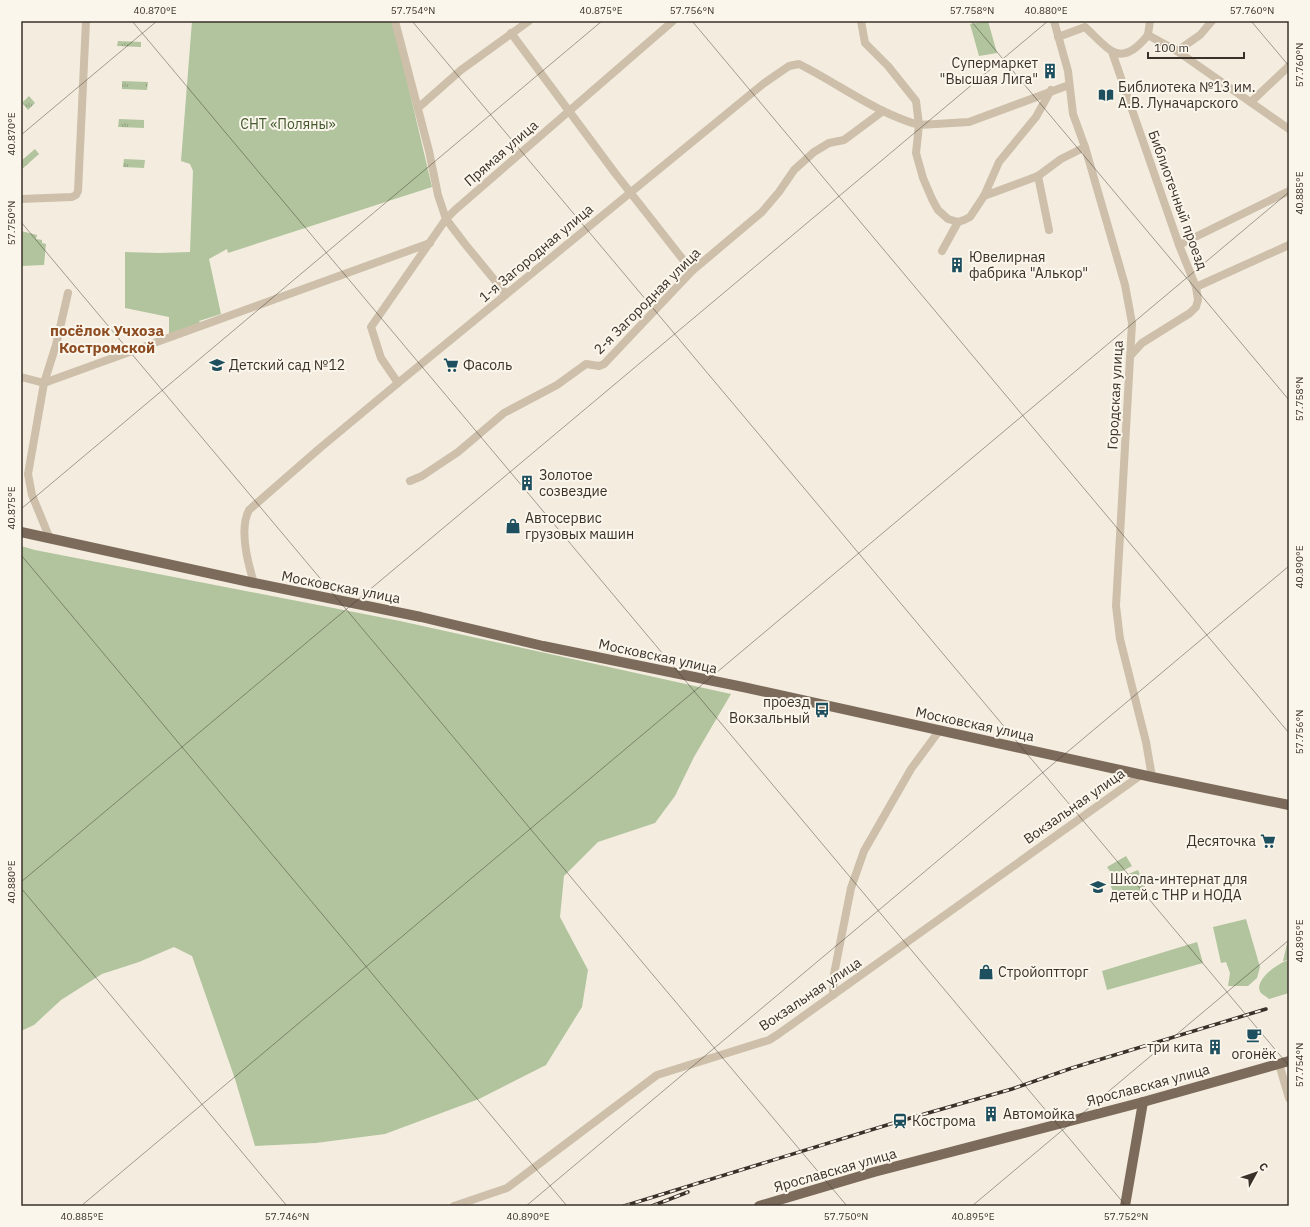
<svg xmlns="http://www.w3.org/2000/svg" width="1310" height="1227" viewBox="0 0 1310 1227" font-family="'IBM Plex Sans',sans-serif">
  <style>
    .green { fill: #b1c49e }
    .forest { fill: url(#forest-firs) }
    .park { fill: url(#park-tufts) }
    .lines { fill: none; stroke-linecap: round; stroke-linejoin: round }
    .minor { stroke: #cdbfaa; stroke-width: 8 }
    .major { stroke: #7c6b5b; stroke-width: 10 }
    .rail-casing { stroke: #3a322a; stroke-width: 3.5 }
    .rail { stroke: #fbf6ec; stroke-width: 2; stroke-dasharray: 6; stroke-linecap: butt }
    .ticks { fill: none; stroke: #3a322a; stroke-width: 1; stroke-opacity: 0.45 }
    .labels { text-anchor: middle; stroke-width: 4; stroke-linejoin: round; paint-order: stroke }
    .poi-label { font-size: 14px; fill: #3a322a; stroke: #fbf6ec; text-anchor: start }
    .park-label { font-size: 14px; fill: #42592d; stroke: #fbf6ec }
    .street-label { font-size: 14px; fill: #3a322a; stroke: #fbf6ec }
    .neighbourhood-label { font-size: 15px; font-weight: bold; fill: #8c4b20; stroke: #fbf6ec }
    .neatline { fill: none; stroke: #3a322a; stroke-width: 1.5 }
    .ticks-label { font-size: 10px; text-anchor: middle; fill: #3a322a }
  </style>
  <defs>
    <pattern id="forest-firs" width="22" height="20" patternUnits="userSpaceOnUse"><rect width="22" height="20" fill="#b1c49e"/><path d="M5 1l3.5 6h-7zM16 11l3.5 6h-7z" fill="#91a081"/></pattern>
    <pattern id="park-tufts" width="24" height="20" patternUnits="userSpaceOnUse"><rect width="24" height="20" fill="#b1c49e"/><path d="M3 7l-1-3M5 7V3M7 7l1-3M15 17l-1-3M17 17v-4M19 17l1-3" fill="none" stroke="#91a081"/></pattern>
  </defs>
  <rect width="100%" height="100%" fill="#f4eddf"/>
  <g class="green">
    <polygon points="192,21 393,21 432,187 228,253 227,249 209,259 221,314 199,321 200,323 169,334 169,317 125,308 125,252 159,253 190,252 193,171 190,164 181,161"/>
    <polygon points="988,21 997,53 979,56 970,24"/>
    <polygon points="21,231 37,235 36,239 42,240 42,243 46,244 44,265 21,266"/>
    <polygon points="21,546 35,550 400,621 731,694 694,757 675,796 655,823 598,842 564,876 560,917 588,970 582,1007 546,1065 479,1099 385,1134 316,1143 255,1146 235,1079 192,956 174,947 139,962 102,974 61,1000 34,1025 21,1031"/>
    <polygon points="1126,856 1132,866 1113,876 1107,867"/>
    <polygon points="1138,870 1147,891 1118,903 1109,882"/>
    <polygon points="1246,919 1260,967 1257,978 1248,986 1228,986 1230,973 1226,962 1221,963 1213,927"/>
    <polygon points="1197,942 1203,963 1107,990 1102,971"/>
    <path d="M1289 960V993L1269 999C1267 997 1263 995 1261 993 1252 981 1279 962 1289 960Z"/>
  </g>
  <polygon class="forest" points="1289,935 1289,960 1283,961"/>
  <g class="park">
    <polygon points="118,41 141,42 141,47 117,46"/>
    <polygon points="122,81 148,82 147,90 122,89"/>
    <polygon points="29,96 35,103 28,110 22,103"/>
    <polygon points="119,119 144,120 144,128 118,127"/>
    <polygon points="35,149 39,154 21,170 21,161"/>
    <polygon points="124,159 145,160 144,168 123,167"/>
  </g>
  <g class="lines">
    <g class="minor">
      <polyline points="395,21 429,151 438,195 446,219 465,244 506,294"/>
      <polyline points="861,21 865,43 888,66 916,101 919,125 969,122 1069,85"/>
      <polyline points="1054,21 1068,71 1073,114 1085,147 1125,285 1132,323 1116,606 1120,639 1146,742 1152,777"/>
      <polyline points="1150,21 1148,35 1177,51 1289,129"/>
      <polyline points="511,33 615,173 692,271"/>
      <path d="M1058 37 1085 27C1109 49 1120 70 1148 35"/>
      <polyline points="1177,51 1200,35 1212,21"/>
      <polyline points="1112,52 1179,245 1196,287 1198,300 1196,307 1190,313 1142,343 1131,355"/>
      <polyline points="1251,102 1289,66"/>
      <polyline points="418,108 461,70 529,21"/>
      <polyline points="1038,176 1049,230"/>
      <polyline points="984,196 1038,176 1061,159 1085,147"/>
      <polyline points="21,199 72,197 76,195 78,191 86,21"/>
      <polyline points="1179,245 1289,191"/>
      <polyline points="942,251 958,222"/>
      <polyline points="1196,287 1289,245"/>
      <polyline points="21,377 44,383 430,243"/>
      <polyline points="398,383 381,358 371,327 446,219 455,210 673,21"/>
      <polyline points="410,481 422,476 458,452 504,413 557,385 586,364 599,366 604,364 692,271 762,212 779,192 794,170 814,152 829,143 844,140 883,111"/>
      <polyline points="50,539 32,495 28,474 44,383 56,345 68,293"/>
      <path d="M254 583C248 564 239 529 249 510L320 448 398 383 763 84 789 66 799 64C839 84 876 113 919 125L916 153 923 178 932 199 938 210 948 219 958 222 964 220 970 217 984 196 999 162 1036 117 1051 90"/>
      <polyline points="833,995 834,974 851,888 864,851 911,769 939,731"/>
      <polyline points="1279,1064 1289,1098"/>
      <polyline points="454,1206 507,1188 657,1075 769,1040 777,1035 1141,775"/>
    </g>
    <g class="major">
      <polyline points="21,532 254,583 421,617 543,646 743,687 1152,777 1289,805"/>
      <polyline points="759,1206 874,1172 1143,1102 1289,1061"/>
      <polyline points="1125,1206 1143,1102"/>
    </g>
    <g class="rail-casing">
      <g id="rail">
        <polyline points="624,1206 900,1121 1012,1089 1072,1068 1266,1009"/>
        <polyline points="652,1206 688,1192"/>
      </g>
    </g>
    <use href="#rail" class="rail"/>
  </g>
  <path class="ticks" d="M132 21 1126 1206M412 21 1289 1066M692 21 1289 733M971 21 1289 400M1251 21 1289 66M21 135 157 21M21 222 847 1206M21 509 602 21M21 555 567 1206M21 882 1048 21M21 888 287 1206M81 1206 1289 192M526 1206 1289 566M972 1206 1289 940"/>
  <defs>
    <g id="building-bare" transform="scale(1.2)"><path d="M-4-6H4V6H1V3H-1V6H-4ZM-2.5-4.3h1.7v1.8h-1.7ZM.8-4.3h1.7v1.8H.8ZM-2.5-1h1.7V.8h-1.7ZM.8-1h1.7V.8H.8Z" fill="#1d4f5e" stroke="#fbf6ec" stroke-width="2.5" paint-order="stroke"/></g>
    <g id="library-bare" transform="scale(1.2)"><path d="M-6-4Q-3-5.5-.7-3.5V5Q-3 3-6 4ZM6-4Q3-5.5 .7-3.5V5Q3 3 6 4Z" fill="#1d4f5e" stroke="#fbf6ec" stroke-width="2.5" paint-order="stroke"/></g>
    <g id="school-bare" transform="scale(1.2)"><path d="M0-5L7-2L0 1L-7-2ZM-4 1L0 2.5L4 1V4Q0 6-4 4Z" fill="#1d4f5e" stroke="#fbf6ec" stroke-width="2.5" paint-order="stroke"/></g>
    <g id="supermarket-bare" transform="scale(1.2)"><path d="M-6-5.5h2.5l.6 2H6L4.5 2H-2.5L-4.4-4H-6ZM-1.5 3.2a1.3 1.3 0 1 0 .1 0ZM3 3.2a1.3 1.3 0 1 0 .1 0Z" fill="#1d4f5e" stroke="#fbf6ec" stroke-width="2.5" paint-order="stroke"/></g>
    <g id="shop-bare" transform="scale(1.2)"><path d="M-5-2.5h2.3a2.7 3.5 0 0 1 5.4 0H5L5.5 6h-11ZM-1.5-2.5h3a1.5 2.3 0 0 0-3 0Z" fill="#1d4f5e" stroke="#fbf6ec" stroke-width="2.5" paint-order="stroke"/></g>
    <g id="bus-bare" transform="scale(1.2)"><path d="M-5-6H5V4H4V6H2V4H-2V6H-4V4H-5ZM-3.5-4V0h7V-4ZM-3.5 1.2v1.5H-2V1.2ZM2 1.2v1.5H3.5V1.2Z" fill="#1d4f5e" stroke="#fbf6ec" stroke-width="2.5" paint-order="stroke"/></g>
    <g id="cafe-bare" transform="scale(1.2)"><path d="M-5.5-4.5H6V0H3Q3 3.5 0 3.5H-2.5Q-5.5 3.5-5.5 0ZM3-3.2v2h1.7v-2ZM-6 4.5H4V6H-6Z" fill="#1d4f5e" stroke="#fbf6ec" stroke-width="2.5" paint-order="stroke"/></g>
    <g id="station-bare" transform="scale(1.2)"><path d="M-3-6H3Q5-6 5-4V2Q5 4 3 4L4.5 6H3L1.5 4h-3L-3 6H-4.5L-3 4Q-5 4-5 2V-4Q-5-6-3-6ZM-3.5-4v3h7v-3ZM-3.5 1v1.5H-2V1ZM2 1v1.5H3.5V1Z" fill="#1d4f5e" stroke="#fbf6ec" stroke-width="2.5" paint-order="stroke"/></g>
  </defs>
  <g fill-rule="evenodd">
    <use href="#building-bare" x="1050" y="71"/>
    <use href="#library-bare" x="1106" y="95"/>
    <use href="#building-bare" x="957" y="265"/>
    <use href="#school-bare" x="217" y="365"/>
    <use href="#supermarket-bare" x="451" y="365"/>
    <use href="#building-bare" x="527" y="483"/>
    <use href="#shop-bare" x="513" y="526"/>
    <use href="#bus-bare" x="822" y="710"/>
    <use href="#supermarket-bare" x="1268" y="841"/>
    <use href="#school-bare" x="1098" y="887"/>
    <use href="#shop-bare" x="986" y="972"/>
    <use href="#cafe-bare" x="1254" y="1035"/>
    <use href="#building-bare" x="1215" y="1047"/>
    <use href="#building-bare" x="991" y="1114"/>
    <use href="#station-bare" x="900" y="1121"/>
  </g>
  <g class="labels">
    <g class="poi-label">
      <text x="1038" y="68" text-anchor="end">Супермаркет<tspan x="1038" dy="16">"Высшая Лига"</tspan></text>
      <text x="1118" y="92">Библиотека №13 им.<tspan x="1118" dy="16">А.В. Луначарского</tspan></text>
      <text x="969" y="262">Ювелирная<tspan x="969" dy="16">фабрика "Алькор"</tspan></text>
      <text x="229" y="370">Детский сад №12</text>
      <text x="463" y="370">Фасоль</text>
      <text x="539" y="480">Золотое<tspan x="539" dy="16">созвездие</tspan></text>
      <text x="525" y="523">Автосервис<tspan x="525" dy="16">грузовых машин</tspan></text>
      <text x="810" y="707" text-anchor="end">проезд<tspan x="810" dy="16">Вокзальный</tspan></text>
      <text x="1256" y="846" text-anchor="end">Десяточка</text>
      <text x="1110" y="884">Школа-интернат для<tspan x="1110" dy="16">детей с ТНР и НОДА</tspan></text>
      <text x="998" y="977">Стройоптторг</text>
      <text x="1203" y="1052" text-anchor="end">три кита</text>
      <text x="1254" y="1059" text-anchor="middle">огонёк</text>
      <text x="1003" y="1119">Автомойка</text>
      <text x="912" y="1126">Кострома</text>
    </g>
    <g class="park-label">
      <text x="288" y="129">СНТ «Поляны»</text>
    </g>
    <g class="street-label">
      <text transform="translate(501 153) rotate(-41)" y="5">Прямая улица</text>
      <text transform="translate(1178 200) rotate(70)" y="5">Библиотечный проезд</text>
      <text transform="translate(536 253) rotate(-40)" y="5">1-я Загородная улица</text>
      <text transform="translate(647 301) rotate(-45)" y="5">2-я Загородная улица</text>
      <text transform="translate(1115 395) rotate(-87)" y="5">Городская улица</text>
      <text transform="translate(341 587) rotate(11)" y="5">Московская улица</text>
      <text transform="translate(658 656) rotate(12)" y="5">Московская улица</text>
      <text transform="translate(975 724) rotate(12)" y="5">Московская улица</text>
      <text transform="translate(1074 806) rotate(-35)" y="5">Вокзальная улица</text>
      <text transform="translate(810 994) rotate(-34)" y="5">Вокзальная улица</text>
      <text transform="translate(1148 1085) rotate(-15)" y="5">Ярославская улица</text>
      <text transform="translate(835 1170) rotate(-16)" y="5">Ярославская улица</text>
    </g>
    <g class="neighbourhood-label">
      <text x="107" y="336">посёлок Учхоза<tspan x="107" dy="17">Костромской</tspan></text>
    </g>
  </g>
  <rect width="1310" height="1227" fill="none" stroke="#fbf6ec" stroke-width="44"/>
  <g transform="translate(1256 1173) rotate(50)" stroke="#fbf6ec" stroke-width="3" paint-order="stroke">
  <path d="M0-3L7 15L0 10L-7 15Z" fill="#3a322a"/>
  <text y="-6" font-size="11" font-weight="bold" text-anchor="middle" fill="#3a322a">С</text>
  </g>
  <path d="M1148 52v6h96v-6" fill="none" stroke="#3a322a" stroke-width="2"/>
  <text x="1154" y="52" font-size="12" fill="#3a322a" stroke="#fbf6ec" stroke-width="3" paint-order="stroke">100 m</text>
  <rect x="22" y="22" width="1266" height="1183" class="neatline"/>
  <g class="ticks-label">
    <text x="155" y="14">40.870°E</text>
    <text x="413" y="14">57.754°N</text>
    <text x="601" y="14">40.875°E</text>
    <text x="692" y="14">57.756°N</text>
    <text x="972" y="14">57.758°N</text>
    <text x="1046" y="14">40.880°E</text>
    <text x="1252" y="14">57.760°N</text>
    <text transform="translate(1299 65) rotate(-90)" y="4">57.760°N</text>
    <text transform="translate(11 134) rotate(-90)" y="4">40.870°E</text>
    <text transform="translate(1299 193) rotate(-90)" y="4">40.885°E</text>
    <text transform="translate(11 223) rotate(-90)" y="4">57.750°N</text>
    <text transform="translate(1299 399) rotate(-90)" y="4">57.758°N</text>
    <text transform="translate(11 508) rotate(-90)" y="4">40.875°E</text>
    <text transform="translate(1299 567) rotate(-90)" y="4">40.890°E</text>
    <text transform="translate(1299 732) rotate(-90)" y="4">57.756°N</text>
    <text transform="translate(11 882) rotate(-90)" y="4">40.880°E</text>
    <text transform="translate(1299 941) rotate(-90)" y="4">40.895°E</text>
    <text transform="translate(1299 1065) rotate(-90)" y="4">57.754°N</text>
    <text x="82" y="1220">40.885°E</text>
    <text x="287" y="1220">57.746°N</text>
    <text x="528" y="1220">40.890°E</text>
    <text x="846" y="1220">57.750°N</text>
    <text x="973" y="1220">40.895°E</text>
    <text x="1126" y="1220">57.752°N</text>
  </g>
</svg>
